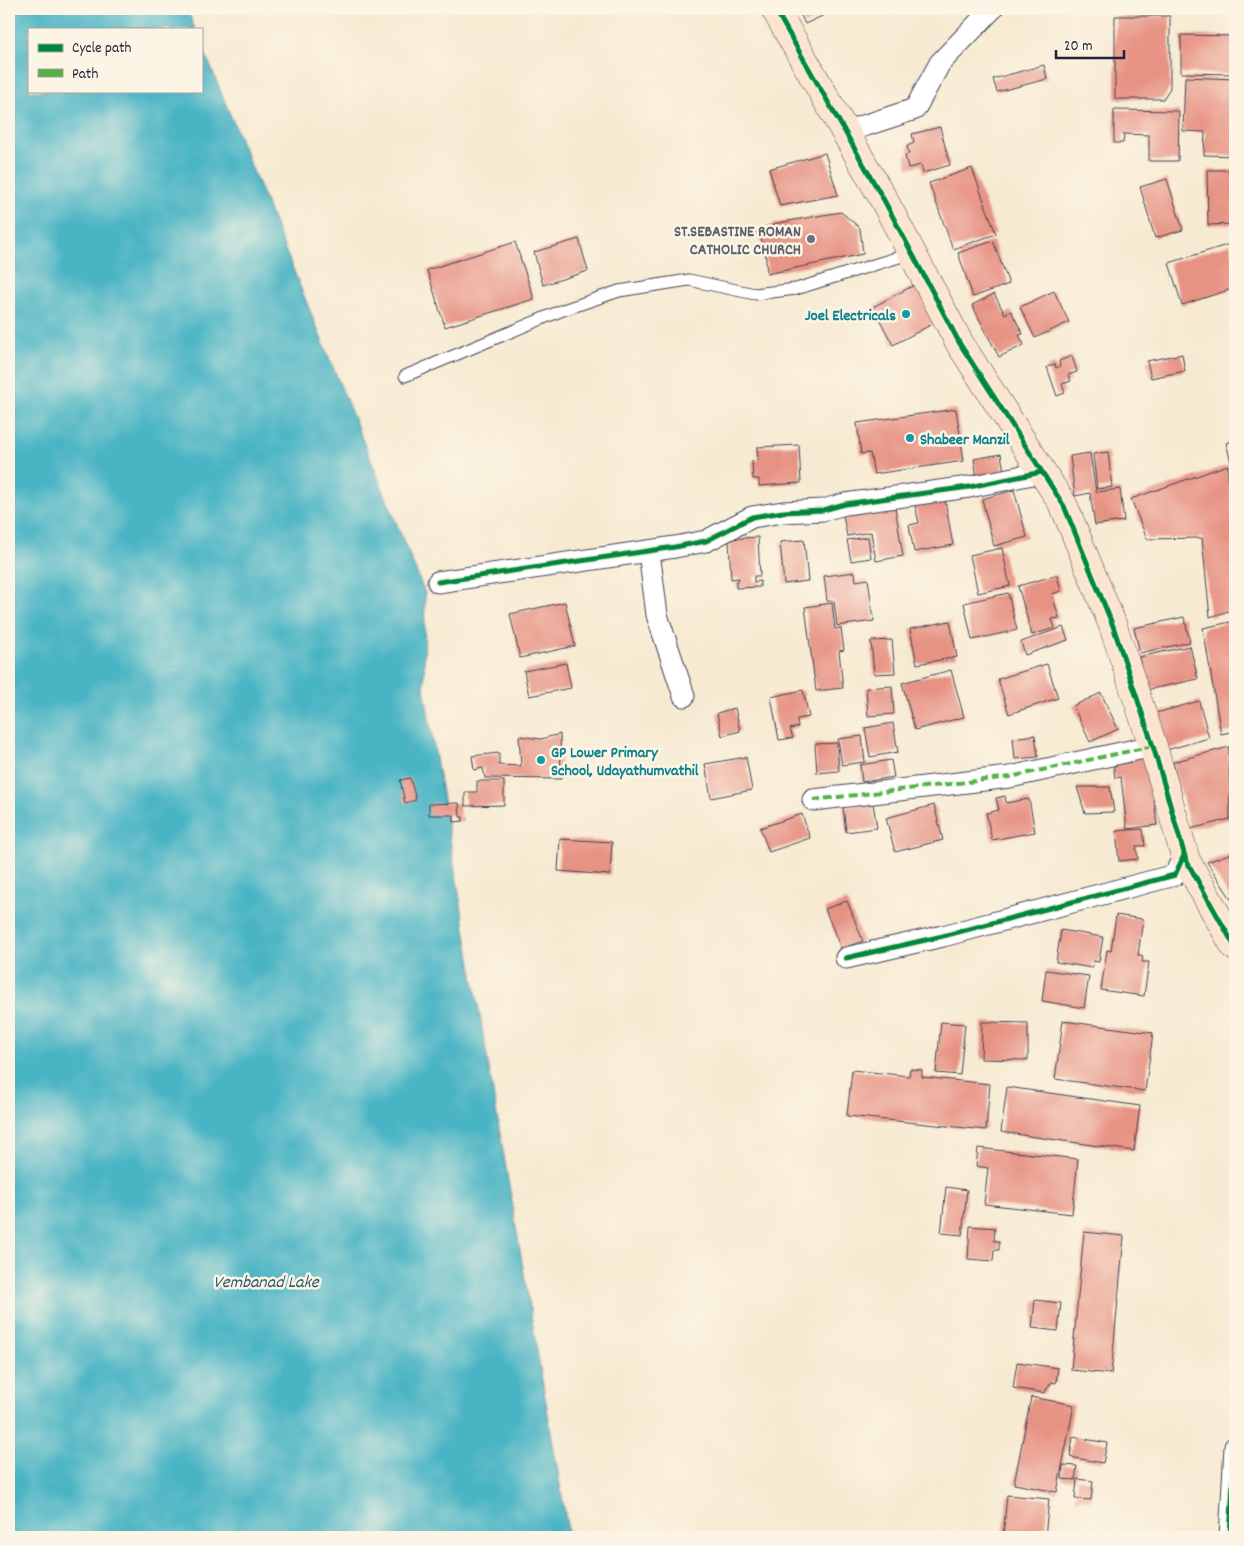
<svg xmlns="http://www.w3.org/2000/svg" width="1244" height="1546" viewBox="0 0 1244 1546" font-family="Dekko,sans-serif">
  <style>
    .water { fill: #48b4c4; stroke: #356b80 }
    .building { fill: #e79384 }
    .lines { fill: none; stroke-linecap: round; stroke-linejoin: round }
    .lane-casing { stroke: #424052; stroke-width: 13 }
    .street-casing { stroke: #424052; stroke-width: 23 }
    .secondary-casing { stroke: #424052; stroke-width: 29 }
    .lane { stroke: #fff; stroke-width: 11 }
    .street { stroke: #fff; stroke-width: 21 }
    .secondary { stroke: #fce5cf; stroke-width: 28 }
    .quiet { stroke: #55b146; stroke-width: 4; stroke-dasharray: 8 4; stroke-linecap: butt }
    .cycleway-casing { stroke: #fcf5e5; stroke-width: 8 }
    .cycleway { stroke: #00873e; stroke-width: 5 }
    .worship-dot { fill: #6b7280; stroke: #fcf5e5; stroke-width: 2 }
    .culture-dot { fill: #0f9aa8; stroke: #fcf5e5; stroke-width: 2 }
    .labels { text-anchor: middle; stroke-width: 5; stroke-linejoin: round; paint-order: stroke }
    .worship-label { font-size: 16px; font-weight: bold; fill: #5b616d; stroke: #fcf5e5; text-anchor: end }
    .culture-label { font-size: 16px; font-weight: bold; fill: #0d838f; stroke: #fcf5e5; text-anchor: start }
    .water-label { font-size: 18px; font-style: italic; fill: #315c72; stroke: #fcf5e5 }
  </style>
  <rect width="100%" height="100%" fill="#fcf5e5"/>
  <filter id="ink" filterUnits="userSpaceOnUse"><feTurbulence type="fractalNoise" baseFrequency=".02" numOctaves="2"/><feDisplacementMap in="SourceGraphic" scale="10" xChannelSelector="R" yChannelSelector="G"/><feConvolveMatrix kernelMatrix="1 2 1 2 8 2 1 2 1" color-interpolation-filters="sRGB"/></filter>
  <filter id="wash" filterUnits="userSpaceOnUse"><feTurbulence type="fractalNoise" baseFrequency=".0096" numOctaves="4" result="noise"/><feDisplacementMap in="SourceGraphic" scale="20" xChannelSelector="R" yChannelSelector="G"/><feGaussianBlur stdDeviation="1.12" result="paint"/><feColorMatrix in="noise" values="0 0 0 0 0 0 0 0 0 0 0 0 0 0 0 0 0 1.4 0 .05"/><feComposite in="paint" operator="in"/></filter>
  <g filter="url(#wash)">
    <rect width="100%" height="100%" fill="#f7ead2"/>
    <polygon class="water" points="9,9 187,9 195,29 29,29 29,91 201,91 201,43 425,593 424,688 569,1537 9,1537"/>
    <g id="blocks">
      <g class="building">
        <polygon points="798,9 837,9 805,24"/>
        <polygon points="1115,16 1170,16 1170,88 1163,99 1115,99"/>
        <polygon points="1181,35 1235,36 1235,74 1181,73"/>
        <polygon points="1044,65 1047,79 997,92 993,79"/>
        <polygon points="1185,77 1235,79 1235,156 1204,155 1205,132 1183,131"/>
        <polygon points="1114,110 1179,111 1178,161 1149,161 1149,135 1124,134 1123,143 1114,143"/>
        <polygon points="940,127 950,165 923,173 921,165 908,168 905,155 909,154 907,146 914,143 912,134"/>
        <polygon points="825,153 838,195 780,206 769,169"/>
        <polygon points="972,168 996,234 953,249 929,183"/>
        <polygon points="1207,170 1235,170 1235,224 1208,225"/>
        <polygon points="1167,179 1183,230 1155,238 1140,187"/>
        <polygon points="841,212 860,228 863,254 767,274 765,246 756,232 777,223"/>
        <polygon points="579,239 588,271 543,285 534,252"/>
        <polygon points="993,241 1009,284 973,297 958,253"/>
        <polygon points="515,242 534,299 445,327 427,270"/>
        <polygon points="1230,244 1235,262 1235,288 1182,305 1169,263"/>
        <polygon points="918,283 938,321 893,345 873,307"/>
        <polygon points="1054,291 1069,322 1035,338 1020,307"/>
        <polygon points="994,294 1005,314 1011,311 1023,334 1019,335 1024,345 999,357 972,305"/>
        <polygon points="1182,354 1185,371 1151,378 1147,361"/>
        <polygon points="1072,356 1077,372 1068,375 1071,381 1062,384 1065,393 1057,396 1047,367 1055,364 1056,368 1060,366 1059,361"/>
        <polygon points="956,409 964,461 874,474 870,453 861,454 857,423"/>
        <polygon points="1235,440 1235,473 1234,474 1226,443"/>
        <polygon points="799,445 801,483 759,486 759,479 753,479 752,461 758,460 757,447"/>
        <polygon points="1108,452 1112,487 1097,489 1093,454"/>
        <polygon points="1090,453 1096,492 1120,489 1124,521 1095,525 1090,493 1075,496 1070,456"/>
        <polygon points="1001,454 1004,472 977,477 974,459"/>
        <polygon points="1228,465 1228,481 1235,478 1235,609 1210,617 1202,538 1147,539 1131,499"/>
        <polygon points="1014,490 1027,537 994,546 982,499"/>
        <polygon points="945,500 953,545 914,552 909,525 919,523 915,505"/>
        <polygon points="894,501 903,556 876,561 871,532 847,536 842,510"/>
        <polygon points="758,537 760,576 754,576 754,582 760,581 760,587 736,588 736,581 739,581 739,578 731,579 729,539"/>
        <polygon points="868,537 871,558 851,561 847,540"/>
        <polygon points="804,540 808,581 784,584 780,542"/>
        <polygon points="1002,548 1010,586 978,593 970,555"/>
        <polygon points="855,572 856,581 868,579 874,621 837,626 834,601 827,601 824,576"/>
        <polygon points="1057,575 1061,591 1052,594 1059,618 1052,619 1055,628 1032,635 1018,586"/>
        <polygon points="1008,593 1017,630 972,640 964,603"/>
        <polygon points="565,602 575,646 520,658 510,614"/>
        <polygon points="832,603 835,629 841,628 844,650 839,651 843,688 816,691 805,607"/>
        <polygon points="1184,617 1190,642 1140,653 1134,628"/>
        <polygon points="950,621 957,657 917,664 910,629"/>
        <polygon points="1235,621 1235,731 1221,734 1203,628"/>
        <polygon points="1063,627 1068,640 1025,655 1021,642"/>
        <polygon points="892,640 895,673 874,674 871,641"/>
        <polygon points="1190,646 1198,679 1146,690 1139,657"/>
        <polygon points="566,663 571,688 529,696 524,671"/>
        <polygon points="1047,664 1058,698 1009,714 998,679"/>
        <polygon points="951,670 964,717 915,730 902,683"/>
        <polygon points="892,686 894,714 868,716 866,688"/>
        <polygon points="803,690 809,717 797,719 798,727 790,729 793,738 779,740 771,697"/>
        <polygon points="1101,693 1118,729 1090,742 1073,706"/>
        <polygon points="1199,701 1209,738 1163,751 1153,714"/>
        <polygon points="735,708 740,731 722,736 717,713"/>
        <polygon points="893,723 898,752 870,757 865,728"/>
        <polygon points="560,734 561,779 485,778 483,768 474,770 472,756 499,753 499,765 521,766 519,736 541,739"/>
        <polygon points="1035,735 1038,757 1015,759 1013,738"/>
        <polygon points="862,736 865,762 842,765 838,739"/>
        <polygon points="837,743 839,771 817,773 815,744"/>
        <polygon points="1229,747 1230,819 1190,829 1173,762"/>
        <polygon points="1149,756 1157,825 1127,829 1121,777 1115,778 1113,760"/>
        <polygon points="746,757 752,790 711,798 705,764"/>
        <polygon points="891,760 894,777 862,782 860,765"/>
        <polygon points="410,778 416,800 405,803 400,780"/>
        <polygon points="477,781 504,781 504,805 465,806 465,792 477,792"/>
        <polygon points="1077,787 1110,787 1114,812 1085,813"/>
        <polygon points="1005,796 1006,803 1029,799 1035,832 992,840 986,813 999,810 996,798"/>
        <polygon points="459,803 460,817 463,817 463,821 454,822 454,815 429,815 429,804"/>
        <polygon points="873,803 877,828 846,832 843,807"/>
        <polygon points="934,805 943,840 895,852 886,818"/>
        <polygon points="802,814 810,838 769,852 760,828"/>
        <polygon points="1143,829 1145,846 1136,846 1138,859 1119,861 1116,831"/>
        <polygon points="560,839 612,842 610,875 558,871"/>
        <polygon points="1235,852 1235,901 1233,902 1207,862"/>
        <polygon points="847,901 863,941 841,949 825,909"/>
        <polygon points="1116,915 1143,919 1138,955 1143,956 1142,962 1149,962 1144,996 1101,990 1107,950 1111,951"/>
        <polygon points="1061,930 1103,937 1099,962 1093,961 1092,968 1056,962"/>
        <polygon points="1046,970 1089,976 1084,1008 1042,1001"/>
        <polygon points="1063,1021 1153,1033 1145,1091 1055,1079"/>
        <polygon points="941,1022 965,1024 960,1075 936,1073"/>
        <polygon points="982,1022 1028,1023 1028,1060 981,1059"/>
        <polygon points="910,1069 922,1070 922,1077 990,1084 986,1130 847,1116 852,1070 909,1076"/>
        <polygon points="1007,1087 1140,1106 1134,1151 1001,1132"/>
        <polygon points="978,1148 1078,1159 1072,1214 984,1204 988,1168 976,1166"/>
        <polygon points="946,1187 967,1190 962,1235 941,1233"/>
        <polygon points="970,1226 995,1228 994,1241 999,1241 999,1250 994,1250 993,1261 968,1259"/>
        <polygon points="1084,1232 1124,1236 1111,1374 1071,1370"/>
        <polygon points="1035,1300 1061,1303 1058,1331 1032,1328"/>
        <polygon points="1017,1362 1058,1368 1056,1383 1052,1382 1044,1393 1013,1388"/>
        <polygon points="1031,1397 1074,1405 1057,1492 1014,1484"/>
        <polygon points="1073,1437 1107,1443 1103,1463 1070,1457"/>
        <polygon points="1063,1465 1077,1466 1075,1480 1062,1479"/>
        <polygon points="1077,1479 1093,1481 1091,1500 1075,1499"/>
        <polygon points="1007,1495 1049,1499 1045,1537 1003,1537"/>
      </g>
    </g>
  </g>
  <g filter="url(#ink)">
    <use href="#blocks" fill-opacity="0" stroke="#424052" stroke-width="1"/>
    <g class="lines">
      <g class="lane-casing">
        <polyline id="lane" points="405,376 563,310 619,291 689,280 755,294 796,289 912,253"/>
      </g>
      <g class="street-casing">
        <g id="street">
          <polyline points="845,132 915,109 940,63 992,9"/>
          <polyline points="649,552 657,615 684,696"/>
          <polyline points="438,582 675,547 706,541 752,517 783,512 823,510 845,504 969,487 1042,472"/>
          <polyline points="813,800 1010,777 1153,746"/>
          <polyline points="846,958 943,936 1175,875 1184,855"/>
          <polyline points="1230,1537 1235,1447"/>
        </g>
      </g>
      <g class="secondary-casing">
        <polyline id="secondary" points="775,9 885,202 960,344 1064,506 1113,626 1153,746 1186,860 1235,947"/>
      </g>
      <use href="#lane" class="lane"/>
      <use href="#street" class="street"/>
      <use href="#secondary" class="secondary"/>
      <polyline class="quiet" points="813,800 1010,777 1153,746"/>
      <g class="cycleway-casing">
        <g id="cycleway">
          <polyline points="775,9 885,202 960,344 1064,506 1113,626 1153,746 1186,860 1235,947"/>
          <polyline points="438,582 675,547 706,541 752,517 783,512 823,510 845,504 969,487 1042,472"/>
          <polyline points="846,958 943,936 1175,875 1184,855"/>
          <polyline points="1230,1537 1235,1447"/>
        </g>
      </g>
      <use href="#cycleway" class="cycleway"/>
    </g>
  </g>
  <circle class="worship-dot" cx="811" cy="239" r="5"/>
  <g class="culture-dot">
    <circle cx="906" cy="314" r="5"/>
    <circle cx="910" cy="438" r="5"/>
    <circle cx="541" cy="760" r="5"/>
  </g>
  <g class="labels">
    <g class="worship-label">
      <text x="801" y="236">ST.SEBASTINE ROMAN<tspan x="801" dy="18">CATHOLIC CHURCH</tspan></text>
    </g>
    <g class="culture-label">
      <text x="896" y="320" text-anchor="end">Joel Electricals</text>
      <text x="920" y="444">Shabeer Manzil</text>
      <text x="551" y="757">GP Lower Primary<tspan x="551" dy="18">School, Udayathumvathil</tspan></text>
    </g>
    <g class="water-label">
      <text x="266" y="1287">Vembanad Lake</text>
    </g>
  </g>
  <rect width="1244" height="1546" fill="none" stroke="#fcf5e5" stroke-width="30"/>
  <rect x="28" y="28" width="175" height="65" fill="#fcf5e5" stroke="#a5a1a1"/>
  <rect x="38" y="44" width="25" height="8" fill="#00873e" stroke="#a5a1a1"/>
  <text x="72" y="52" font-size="15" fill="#22223b">Cycle path</text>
  <rect x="38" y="69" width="25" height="8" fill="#55b146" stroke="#a5a1a1"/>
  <text x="72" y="78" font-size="15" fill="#22223b">Path</text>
  <path d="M1056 50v8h68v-8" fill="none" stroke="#22223b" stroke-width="2.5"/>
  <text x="1064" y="50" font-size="15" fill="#22223b" stroke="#fcf5e5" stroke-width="4" paint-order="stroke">20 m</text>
</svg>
